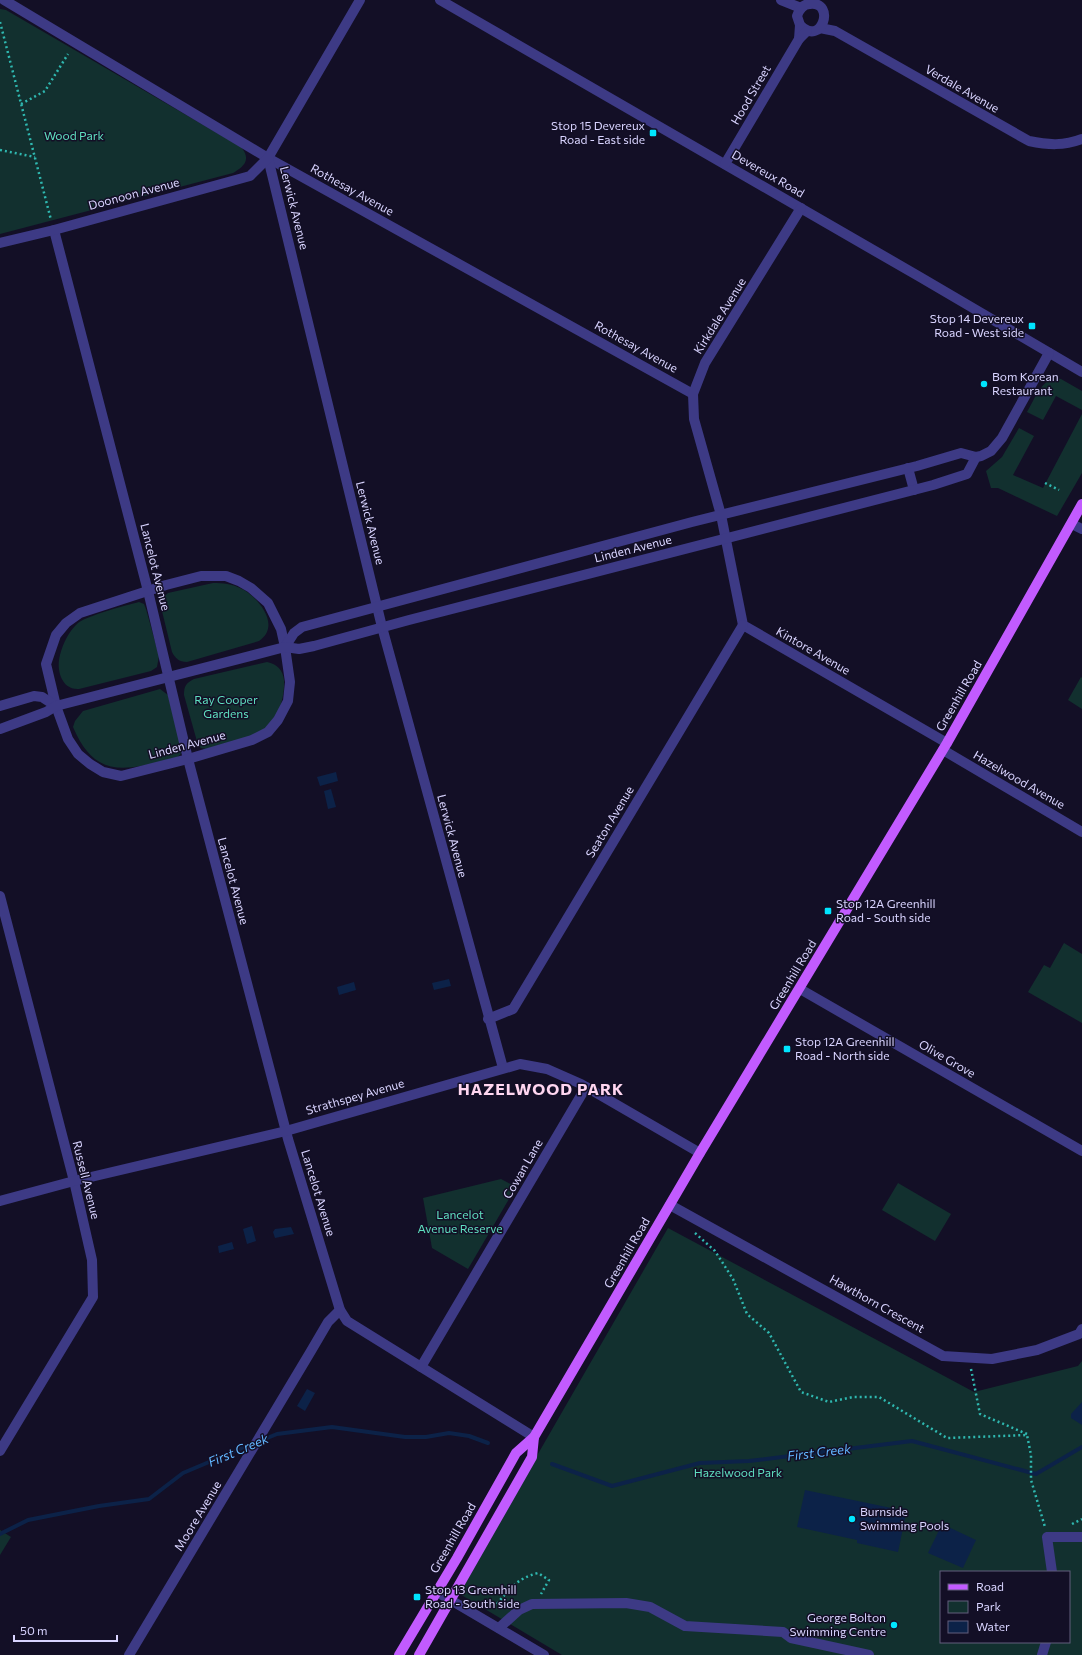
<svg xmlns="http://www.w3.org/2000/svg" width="1082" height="1655" viewBox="0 0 1082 1655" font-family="Commissioner,sans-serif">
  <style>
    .green { fill: #12302f; fill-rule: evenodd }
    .water { fill: #0c2248 }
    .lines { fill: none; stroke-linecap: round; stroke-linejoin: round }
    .stream { stroke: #0c2248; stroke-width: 4 }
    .path { stroke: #2fb8b0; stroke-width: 2.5; stroke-dasharray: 2 3; stroke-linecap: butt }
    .minor { stroke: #3d3a85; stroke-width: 10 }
    .major { stroke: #c25bff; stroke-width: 10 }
    .poi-dot { fill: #00e5ff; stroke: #130f26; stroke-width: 1.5 }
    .labels { text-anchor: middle; stroke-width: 3; stroke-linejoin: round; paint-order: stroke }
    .street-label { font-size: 12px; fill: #d9d4ff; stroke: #130f26 }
    .poi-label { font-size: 12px; fill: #d9d4ff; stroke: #130f26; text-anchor: start }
    .park-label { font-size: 12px; fill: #5fe0c0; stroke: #130f26 }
    .water-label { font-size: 13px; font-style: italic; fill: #62b6ff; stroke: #130f26 }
    .district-label { font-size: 16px; font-weight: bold; letter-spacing: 1px; fill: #ffd6f0; stroke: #130f26 }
  </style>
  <rect width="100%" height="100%" fill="#130f26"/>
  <g class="green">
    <path d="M0 9 6 10 241 147C251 159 245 166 233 173L0 234Z"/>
    <path d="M1056 378 1061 379 1082 391V410L1056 396 1043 420 1027 412C1035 399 1040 381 1056 378Z"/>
    <polygon points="1082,414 1082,473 1057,516 998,488 991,488 986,471 1002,457 1019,428 1034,436 1013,475 1043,488"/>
    <path d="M213 583C223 583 232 584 240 588 258 596 282 626 259 641L187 662C179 662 175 658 172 652L160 603 161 599 168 593Z"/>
    <path d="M139 602 144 604 146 609 159 656 157 667 151 671 79 689C61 690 56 669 60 655 63 643 69 631 78 623 86 616 127 605 139 602Z"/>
    <path d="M267 662C277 664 283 670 284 680 285 700 277 723 259 733 246 740 221 745 206 749L201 748 198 745 184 695C184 686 186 683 194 679Z"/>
    <polygon points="1081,677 1082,678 1082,709 1068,700"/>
    <path d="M160 689 168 695 182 751 180 755 176 758C129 769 96 782 73 727L75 721 83 711Z"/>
    <polygon points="1064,943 1082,954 1082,1023 1028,992 1044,965 1050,968"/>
    <polygon points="501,1179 516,1187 468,1269 432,1248 423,1198"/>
    <polygon points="898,1183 951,1214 935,1241 882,1210"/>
    <path d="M668 1228 974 1392 1078 1366 1082 1361V1655H562L458 1593ZM941 1572H1069V1642H941Z"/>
    <polygon points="0,1530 11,1537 0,1555"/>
  </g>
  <g class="water">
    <polygon points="336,772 338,781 320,786 317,777"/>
    <polygon points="331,789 336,807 328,809 324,791"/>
    <polygon points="449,979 451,986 434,990 432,983"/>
    <polygon points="354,982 356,990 339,995 337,987"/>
    <polygon points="252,1226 256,1241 247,1244 243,1229"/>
    <polygon points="291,1227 294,1234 275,1238 273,1232 275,1229"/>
    <polygon points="232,1242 234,1249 219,1253 218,1246"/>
    <polygon points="307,1389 315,1393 305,1411 297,1406"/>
    <polygon points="1082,1402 1082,1425 1071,1418 1071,1414"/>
    <polygon points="805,1490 901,1510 901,1508 907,1509 898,1552 857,1543 857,1540 797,1527"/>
    <polygon points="942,1524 976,1540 963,1568 928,1553"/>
  </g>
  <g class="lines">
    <g class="stream">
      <polyline points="260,1441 277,1434 332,1427 405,1437 426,1437 449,1433 469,1436 488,1443"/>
      <polyline points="552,1464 612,1486 700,1463 749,1461 912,1441 1036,1474 1082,1447"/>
      <polyline points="0,1534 28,1520 99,1506 149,1499 183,1473 254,1443"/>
    </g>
    <g class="path">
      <polyline points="0,22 51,220"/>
      <polyline points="21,104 45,91 68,54"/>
      <polyline points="0,150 35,157"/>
      <polyline points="1045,483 1059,490"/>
      <polyline points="695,1233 715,1251 733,1279 747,1314 769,1333 801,1392 829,1402 853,1397 879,1397 947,1438 1027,1435 1031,1455 1031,1480 1045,1527"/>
      <polyline points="971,1369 980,1414 1027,1434"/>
      <polyline points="1072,1524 1082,1519"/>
      <path d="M497 1604C510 1588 518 1578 538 1573L549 1580 541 1594"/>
    </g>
    <g class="minor">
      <polyline points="4,0 268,158 693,394"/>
      <polyline points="440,0 920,277 1082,372"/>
      <polyline points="781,0 801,8"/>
      <path d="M820 28 835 31 1029 141C1048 145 1064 146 1082 139"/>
      <path d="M799 39 800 25 797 16C799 10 803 4 810 4 836 1 822 48 800 25"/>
      <polyline points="268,158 382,627 503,1068"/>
      <polyline points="725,164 799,39 807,31"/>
      <polyline points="801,208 705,363 693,394 694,419 721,515 743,625 947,743"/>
      <polyline points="54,230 148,591 188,759 288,1139 340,1310 347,1321 534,1437"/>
      <polyline points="0,243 54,230 250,176 268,158 360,0"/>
      <polyline points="908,468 914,490"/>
      <polyline points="1072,524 1082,529"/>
      <polygon points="201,576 226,576 239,581 251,588 268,603 281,629 285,647 290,682 288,701 278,720 268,732 252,740 188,759 121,776 103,772 90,764 78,754 68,739 56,706 46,664 56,635 66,623 80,613 166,585"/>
      <polyline points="285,647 294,633 302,627 692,522 917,466 961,453 976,457 981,456 991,451 1002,438 1049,353"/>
      <polyline points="0,706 34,696 42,697 56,706"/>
      <polyline points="0,729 46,712 56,706 285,647 299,649 314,646 409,620 933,485 967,474 976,457"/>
      <polyline points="943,750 1082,832"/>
      <polyline points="0,896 74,1181 92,1260 93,1297 0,1451"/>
      <polyline points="800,989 1082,1151"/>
      <polyline points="488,1019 513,1009 743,625"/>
      <polyline points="0,1201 74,1181 286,1131 520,1064 547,1069 581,1084 700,1153"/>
      <polyline points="670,1205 943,1356 992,1359 1037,1350 1079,1334 1082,1329"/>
      <polyline points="421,1367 586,1087"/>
      <polyline points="1052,1572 1047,1537 1082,1537"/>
      <polyline points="437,1592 544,1655"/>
      <polyline points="499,1628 519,1610 532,1604 626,1603 650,1607 685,1626 783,1632 791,1638 869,1655"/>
      <polyline points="129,1655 311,1351 328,1322 340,1310"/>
      <polyline points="1042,1655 1046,1642"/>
    </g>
    <g class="major">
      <polyline points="399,1655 457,1558 516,1453 534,1437 700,1153 947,743 1082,504"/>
      <polyline points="419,1655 532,1457 534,1437"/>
    </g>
  </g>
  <g class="poi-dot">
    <rect x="649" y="129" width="8" height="8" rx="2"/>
    <rect x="1028" y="322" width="8" height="8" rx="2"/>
    <circle cx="984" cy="384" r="4"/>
    <rect x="824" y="907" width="8" height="8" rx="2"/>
    <rect x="783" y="1045" width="8" height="8" rx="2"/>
    <circle cx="852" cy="1519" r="4"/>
    <rect x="413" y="1593" width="8" height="8" rx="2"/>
    <circle cx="894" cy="1625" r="4"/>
  </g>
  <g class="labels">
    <g class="street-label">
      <text transform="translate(962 89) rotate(30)" y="4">Verdale Avenue</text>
      <text transform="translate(751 95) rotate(-60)" y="4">Hood Street</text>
      <text transform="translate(768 174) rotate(30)" y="4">Devereux Road</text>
      <text transform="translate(352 190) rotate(29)" y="4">Rothesay Avenue</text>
      <text transform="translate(134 194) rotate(-15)" y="4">Doonoon Avenue</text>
      <text transform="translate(294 208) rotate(76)" y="4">Lerwick Avenue</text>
      <text transform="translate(720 316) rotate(-58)" y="4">Kirkdale Avenue</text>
      <text transform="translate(636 347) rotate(29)" y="4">Rothesay Avenue</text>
      <text transform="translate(370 523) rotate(76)" y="4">Lerwick Avenue</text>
      <text transform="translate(633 549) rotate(-14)" y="4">Linden Avenue</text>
      <text transform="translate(155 567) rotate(76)" y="4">Lancelot Avenue</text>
      <text transform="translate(813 651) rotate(30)" y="4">Kintore Avenue</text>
      <text transform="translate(959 696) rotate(-60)" y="4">Greenhill Road</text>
      <text transform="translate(187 745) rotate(-15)" y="4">Linden Avenue</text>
      <text transform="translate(1019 780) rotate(30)" y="4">Hazelwood Avenue</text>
      <text transform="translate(610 822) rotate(-59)" y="4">Seaton Avenue</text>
      <text transform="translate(452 836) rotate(75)" y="4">Lerwick Avenue</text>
      <text transform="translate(233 881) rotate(75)" y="4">Lancelot Avenue</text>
      <text transform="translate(793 975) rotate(-59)" y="4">Greenhill Road</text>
      <text transform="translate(947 1059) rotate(30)" y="4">Olive Grove</text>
      <text transform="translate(355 1097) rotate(-16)" y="4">Strathspey Avenue</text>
      <text transform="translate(523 1169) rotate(-60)" y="4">Cowan Lane</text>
      <text transform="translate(86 1180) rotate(76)" y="4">Russell Avenue</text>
      <text transform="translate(318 1193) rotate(73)" y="4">Lancelot Avenue</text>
      <text transform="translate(627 1253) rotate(-60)" y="4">Greenhill Road</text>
      <text transform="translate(877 1304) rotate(29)" y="4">Hawthorn Crescent</text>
      <text transform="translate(198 1516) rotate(-59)" y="4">Moore Avenue</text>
      <text transform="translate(453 1538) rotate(-60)" y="4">Greenhill Road</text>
    </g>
    <g class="poi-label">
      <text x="645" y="130" text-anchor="end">Stop 15 Devereux<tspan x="645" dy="14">Road - East side</tspan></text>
      <text x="1024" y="323" text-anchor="end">Stop 14 Devereux<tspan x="1024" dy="14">Road - West side</tspan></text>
      <text x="992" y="381">Bom Korean<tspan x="992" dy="14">Restaurant</tspan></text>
      <text x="836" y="908">Stop 12A Greenhill<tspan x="836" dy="14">Road - South side</tspan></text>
      <text x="795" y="1046">Stop 12A Greenhill<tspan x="795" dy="14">Road - North side</tspan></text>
      <text x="860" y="1516">Burnside<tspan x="860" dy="14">Swimming Pools</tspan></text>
      <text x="425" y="1594">Stop 13 Greenhill<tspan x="425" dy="14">Road - South side</tspan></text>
      <text x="886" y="1622" text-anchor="end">George Bolton<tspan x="886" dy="14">Swimming Centre</tspan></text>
    </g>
    <g class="park-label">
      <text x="74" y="140">Wood Park</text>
      <text x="226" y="704">Ray Cooper<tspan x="226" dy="14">Gardens</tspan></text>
      <text x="460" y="1219">Lancelot<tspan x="460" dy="14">Avenue Reserve</tspan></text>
      <text x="738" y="1477">Hazelwood Park</text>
    </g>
    <g class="water-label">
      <text transform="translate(238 1450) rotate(-23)" y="5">First Creek</text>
      <text transform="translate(819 1452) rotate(-7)" y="5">First Creek</text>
    </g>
    <g class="district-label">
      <text x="541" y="1095">HAZELWOOD PARK</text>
    </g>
  </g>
  <rect x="940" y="1571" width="130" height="72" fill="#130f26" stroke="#625e7d"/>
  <rect x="948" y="1584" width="20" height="6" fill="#c25bff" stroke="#625e7d"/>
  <text x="976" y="1591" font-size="12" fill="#d9d4ff">Road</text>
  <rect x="948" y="1601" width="20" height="12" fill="#12302f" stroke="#625e7d"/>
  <text x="976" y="1611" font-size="12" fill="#d9d4ff">Park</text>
  <rect x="948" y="1621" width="20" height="12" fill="#0c2248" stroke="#625e7d"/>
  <text x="976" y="1631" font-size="12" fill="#d9d4ff">Water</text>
  <path d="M14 1635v6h103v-6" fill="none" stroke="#d9d4ff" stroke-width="2"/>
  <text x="20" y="1635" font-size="12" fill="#d9d4ff" stroke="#130f26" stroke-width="3" paint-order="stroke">50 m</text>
</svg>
